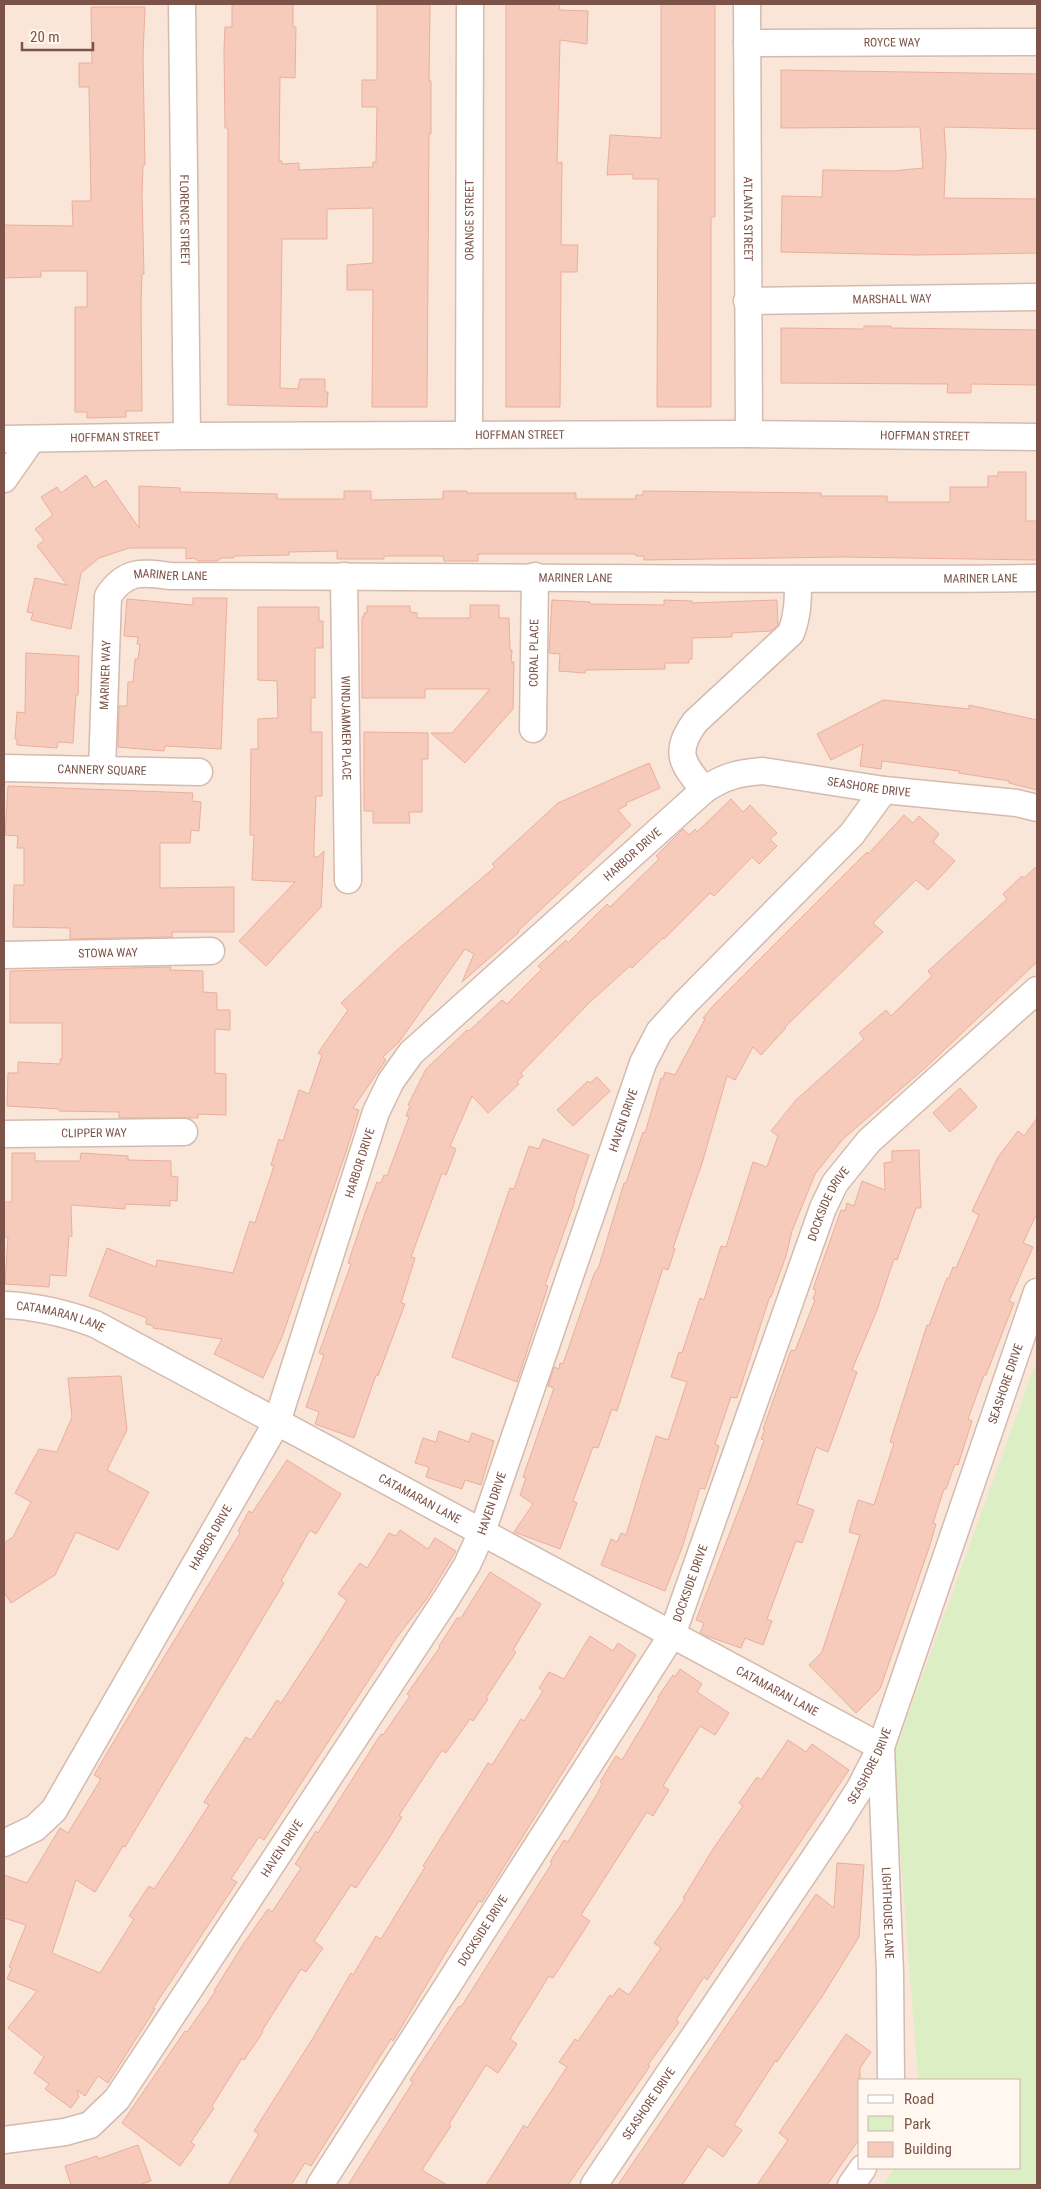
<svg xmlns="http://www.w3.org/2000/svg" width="1041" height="2189" viewBox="0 0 1041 2189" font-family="'Roboto Condensed',sans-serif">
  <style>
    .residential { fill: #f9e6d8 }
    .green { fill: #dbeec4 }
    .building { fill: #f7cbbc; stroke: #ebae9b }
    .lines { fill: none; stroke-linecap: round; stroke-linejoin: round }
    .minor-casing { stroke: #d5baae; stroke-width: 29 }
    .minor { stroke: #fff; stroke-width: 26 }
    .labels { text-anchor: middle; stroke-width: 4; stroke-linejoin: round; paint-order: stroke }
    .street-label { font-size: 12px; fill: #7c5348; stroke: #fff7f0 }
  </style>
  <rect width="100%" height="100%" fill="#fef2e8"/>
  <polygon class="residential" points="4,4 1037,4 1037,1359 894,1757 918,2080 860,2080 860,2168 894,2168 883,2185 4,2185"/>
  <polygon class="green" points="1037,1359 1037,2185 883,2185 894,2168 1020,2168 1020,2080 918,2080 893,1757"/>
  <g class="building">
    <polygon points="232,4 293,4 293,27 296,27 295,78 280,77 279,161 282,161 282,164 299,163 299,170 373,167 373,162 376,162 377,107 362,107 362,80 377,80 377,4 430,4 429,81 431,81 431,134 429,134 427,407 372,407 373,290 347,290 347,265 373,263 373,208 327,209 327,239 282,239 280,388 298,389 300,379 325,379 325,392 328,392 327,407 228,405 228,128 225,128 224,51 225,27 232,27"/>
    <polygon points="506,4 559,4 560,10 588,11 587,44 560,40 557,163 562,162 561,245 578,245 577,272 561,272 560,407 506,407"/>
    <polygon points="661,4 715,4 715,217 711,217 711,407 657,407 658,179 633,179 633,174 607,175 610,135 661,138"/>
    <polygon points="91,7 145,7 143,57 145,165 143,165 142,193 144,274 142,274 141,301 142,411 126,411 126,417 87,418 87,412 75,412 75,307 87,307 87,271 41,271 41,277 4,278 4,225 73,226 72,201 91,201 89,87 79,87 79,63 92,63"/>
    <polygon points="781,70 1037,74 1037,129 944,127 946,156 944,198 1037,199 1037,253 918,255 781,252 782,196 822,197 823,170 892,171 923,168 920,127 781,128"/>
    <polygon points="864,326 891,326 891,328 1037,330 1037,385 971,384 971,393 947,393 948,384 781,383 781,328 864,329"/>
    <polygon points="998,472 1026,472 1026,521 1037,521 1037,560 842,557 644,560 644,556 636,556 636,554 478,554 478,561 444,561 443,556 384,556 384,559 337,559 337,551 289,552 289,555 234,556 234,558 221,558 217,561 198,561 194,558 186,559 186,548 129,548 99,558 81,573 71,629 31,620 33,613 27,612 35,578 67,585 37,546 44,540 35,529 53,515 41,497 57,487 61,493 86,475 94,488 106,480 139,528 139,486 180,488 180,492 277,494 277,499 344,499 344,491 371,491 371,500 443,499 443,491 467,491 467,493 576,493 576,499 636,499 636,495 643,495 643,491 821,493 821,496 887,496 887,502 950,502 950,487 988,487 988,476 998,476"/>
    <polygon points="193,598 227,598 221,749 165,746 164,751 118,747 119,706 127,706 128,682 133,682 135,659 138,659 140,645 137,644 138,637 124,636 127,599 193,605"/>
    <polygon points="552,600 590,602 590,604 664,605 664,600 692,601 692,603 777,600 778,625 771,631 732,633 732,637 692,638 692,659 689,659 689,663 665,663 665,669 586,670 585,673 559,671 560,654 549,653"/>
    <polygon points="470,605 499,605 499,618 509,618 510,650 512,650 511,662 514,662 513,709 465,763 431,733 452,733 490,689 425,689 425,698 362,698 362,617 364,617 364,613 367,613 367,606 410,606 410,612 417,613 417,618 470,618"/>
    <polygon points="258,607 319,607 319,621 323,621 323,648 315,648 315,698 311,698 311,732 322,732 322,796 316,796 314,844 314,857 318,857 324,851 321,907 266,966 239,941 295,882 252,880 254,835 250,835 251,749 258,749 258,719 278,718 277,681 258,680"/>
    <polygon points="26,653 79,656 78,695 76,695 73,743 58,742 57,748 17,745 17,739 15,739 17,712 25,713"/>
    <polygon points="883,700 969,709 969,705 1037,720 1037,790 1009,783 1009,781 959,773 959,771 882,761 881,769 860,766 863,744 831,760 817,734"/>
    <polygon points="364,732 428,733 428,759 422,759 422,812 409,812 410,823 373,823 373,811 364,811"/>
    <polygon points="649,763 660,788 626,803 627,805 618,810 631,825 518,931 519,932 462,982 474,954 465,949 399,1042 383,1057 386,1060 353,1108 359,1110 346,1152 282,1337 263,1378 214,1354 222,1339 153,1328 154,1326 146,1324 147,1318 89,1296 107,1248 156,1267 157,1260 233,1273 250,1221 255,1223 274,1166 271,1165 279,1139 283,1141 299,1090 309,1094 322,1055 318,1053 348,1010 341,1003 397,950 495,867 492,864 558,803"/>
    <polygon points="8,786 193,793 192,801 201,802 199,831 191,830 190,843 160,843 160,888 234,887 234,932 172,932 172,937 70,939 70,928 13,927 14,885 24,885 24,848 17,848 18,836 5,835"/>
    <polygon points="731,799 743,812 750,805 777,833 770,839 777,846 759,864 752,857 714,896 710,893 664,939 663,938 632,968 630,966 589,1003 521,1073 523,1076 517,1082 519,1084 488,1113 472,1096 450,1146 456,1149 446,1175 442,1173 411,1257 415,1258 401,1303 405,1304 378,1376 376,1375 354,1438 315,1424 319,1412 306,1407 324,1355 319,1353 351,1264 348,1263 365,1213 377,1182 381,1183 384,1175 387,1176 409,1117 406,1116 410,1106 408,1105 426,1069 467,1030 469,1031 502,1000 507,1004 542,969 538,966 566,940 568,943 607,904 610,907 659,859 656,856 683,829 689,835 695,829 697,832"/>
    <polygon points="904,815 913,823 919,816 939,834 933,842 955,861 928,890 916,880 873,923 883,932 785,1027 786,1028 761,1055 753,1047 735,1080 727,1076 703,1160 673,1248 675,1249 668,1270 663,1268 617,1411 612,1409 598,1448 593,1447 573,1501 577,1503 560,1549 514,1532 533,1504 520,1495 526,1478 523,1477 554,1388 548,1386 554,1367 559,1369 560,1363 563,1364 594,1274 599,1266 624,1183 626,1183 643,1132 645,1133 661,1078 663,1079 665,1072 675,1075 705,1019 703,1018 712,1007 867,852 868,854"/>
    <polygon points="1037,866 1037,962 925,1068 843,1139 815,1174 792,1231 786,1256 771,1297 770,1296 737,1398 731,1397 715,1444 719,1446 705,1489 700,1488 683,1545 665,1591 601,1565 611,1539 617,1542 621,1533 626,1535 656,1436 668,1440 687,1382 671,1377 679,1352 682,1353 700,1298 704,1300 721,1246 726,1247 753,1162 767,1167 778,1136 771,1131 796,1100 864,1039 859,1033 886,1010 891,1016 932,976 928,971 1007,899 1003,894 1022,876 1024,878"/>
    <polygon points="171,967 170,970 203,971 203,992 217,993 217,1010 230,1010 230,1030 215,1029 215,1073 226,1074 226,1115 198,1114 198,1118 119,1118 119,1112 59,1111 59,1109 7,1106 8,1073 18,1073 18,1062 60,1064 60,1059 62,1059 62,1023 10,1023 10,971"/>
    <polygon points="597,1077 610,1091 573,1126 557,1110 588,1081 590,1083"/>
    <polygon points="960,1088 977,1107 950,1132 933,1113"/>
    <polygon points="1037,1118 1037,1213 1023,1243 1033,1247 1009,1301 1014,1303 986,1375 984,1375 968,1419 972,1421 958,1465 955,1464 946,1489 944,1489 933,1523 936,1524 929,1548 880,1689 856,1713 809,1665 822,1652 860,1535 849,1532 858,1500 874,1505 894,1443 890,1442 927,1325 929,1326 947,1278 949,1278 953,1267 956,1268 979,1215 972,1211 998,1157 1018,1131 1024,1136"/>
    <polygon points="543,1139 589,1155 574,1200 575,1201 545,1285 548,1286 517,1382 452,1357 510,1188 514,1189 529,1146 539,1149"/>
    <polygon points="919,1150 921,1208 916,1208 897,1260 894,1259 877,1310 852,1370 857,1372 828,1452 816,1447 797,1504 814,1510 802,1543 796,1541 767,1619 772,1621 763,1645 745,1638 741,1648 704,1635 700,1633 704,1623 696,1620 748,1486 764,1440 761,1439 765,1429 763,1429 791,1350 795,1351 815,1300 813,1299 816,1290 813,1289 841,1210 845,1211 847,1203 854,1206 862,1181 885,1190 884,1163 892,1162 892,1151"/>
    <polygon points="12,1153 35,1153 35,1161 80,1161 81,1153 128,1156 128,1160 171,1161 171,1176 178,1177 177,1201 170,1200 170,1206 125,1204 125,1209 71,1205 72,1236 69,1236 66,1276 50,1275 49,1287 5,1284 8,1237 4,1237 4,1202 12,1202"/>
    <polygon points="121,1376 127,1430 107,1470 149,1492 118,1550 76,1532 55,1575 11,1603 4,1592 4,1543 13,1537 31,1502 15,1493 39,1449 57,1452 72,1417 68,1378"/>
    <polygon points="439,1431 469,1442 472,1433 494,1441 481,1485 465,1480 462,1489 426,1477 429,1467 415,1463 423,1438 436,1442"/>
    <polygon points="287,1460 341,1494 316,1534 310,1530 281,1581 284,1583 252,1636 125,1847 123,1846 95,1892 76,1880 52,1953 100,1973 134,1919 129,1916 149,1886 154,1889 177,1855 209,1805 204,1802 246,1737 251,1740 277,1700 281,1703 317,1648 347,1600 338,1594 360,1563 367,1568 389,1533 396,1536 400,1530 428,1549 435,1538 456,1551 426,1600 397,1637 264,1840 259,1837 231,1879 237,1882 153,2008 155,2009 108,2083 98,2076 85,2096 77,2090 79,2097 71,2108 45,2089 49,2084 34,2073 44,2057 8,2028 37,1991 7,1979 12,1968 9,1967 26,1925 4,1918 4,1875 27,1883 60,1828 68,1833 101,1779 94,1775 155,1672 240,1533 238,1531 249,1511 252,1513"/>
    <polygon points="490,1572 541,1604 513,1650 516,1652 486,1698 488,1699 473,1721 470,1719 446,1753 442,1750 399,1815 402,1817 386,1843 356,1888 351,1885 314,1941 323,1948 306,1972 301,1969 262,2031 263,2032 244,2060 242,2058 212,2106 214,2108 191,2142 195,2145 180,2166 122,2123 185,2031 187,2032 215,1992 214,1991 244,1943 268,1909 272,1912 301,1868 295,1864 316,1831 318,1833 381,1734 383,1735 410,1696 407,1694 440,1647 439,1646 457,1618 461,1618"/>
    <polygon points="590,1636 613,1651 618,1643 636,1655 482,1902 479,1901 451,1944 393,2041 391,2039 311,2166 305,2163 291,2185 228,2185 259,2134 254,2131 313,2038 351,1973 353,1975 376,1936 381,1939 425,1867 423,1866 488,1763 492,1765 521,1719 524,1721 543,1691 539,1688 549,1672 564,1679"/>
    <polygon points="680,1669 702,1684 697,1692 729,1713 715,1735 700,1726 663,1786 669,1790 653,1816 647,1812 581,1915 590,1921 553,1978 549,1976 510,2039 517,2044 498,2073 486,2065 449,2124 451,2126 422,2170 447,2185 348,2185 413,2082 410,2080 429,2051 459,2006 461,2007 552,1863 550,1862 564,1840 568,1842 597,1794 602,1784 600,1782 616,1756 622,1760 659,1698 658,1697 673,1675 675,1677"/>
    <polygon points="788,1740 806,1752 812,1744 849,1770 707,1980 704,1977 676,2020 679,2022 648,2065 650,2066 568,2185 486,2185 524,2125 527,2128 567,2067 559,2062 575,2039 578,2041 610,1995 612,1997 619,1988 629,1995 661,1948 654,1943 685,1899 683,1898 713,1849 743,1806 739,1803 757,1777 761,1780"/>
    <polygon points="837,1863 864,1865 859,1937 823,1995 777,2062 776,2060 734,2125 742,2130 723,2157 708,2146 682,2185 618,2185 816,1894 834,1908"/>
    <polygon points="846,2034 871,2052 860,2068 860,2138 827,2185 757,2185 788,2140 779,2133"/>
    <polygon points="138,2145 151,2181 139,2185 71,2185 65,2166 97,2156 98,2159"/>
  </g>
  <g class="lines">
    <g class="minor-casing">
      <g id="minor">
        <path id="s1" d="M182 4 187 436"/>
        <path id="s2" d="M747 4 749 434"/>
        <path id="s3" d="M747 43 1037 42"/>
        <path id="s4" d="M747 301 1037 297"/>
        <path id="s5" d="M469 435 470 4"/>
        <path id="s6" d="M4 439 187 436 749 434 1037 437"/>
        <polyline points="4,479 32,439"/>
        <path id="s7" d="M344 576 348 880"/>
        <path id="s8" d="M533 729 535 576"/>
        <path id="s9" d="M4 768 199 772"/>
        <path id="s10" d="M102 770 108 596C126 570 141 572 170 576 459 576 748 581 1037 578"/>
        <path id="s11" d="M704 790C725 776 738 773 763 771L884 790 1017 803 1037 808"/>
        <path id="s12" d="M4 955 211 951"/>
        <path id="s13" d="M4 1134 184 1132"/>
        <path id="s14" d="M4 1305C36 1306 65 1313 95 1324L881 1747 890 1973 891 2080"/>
        <path id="s15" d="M4 1843 35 1828 54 1810 277 1422 376 1112 391 1081 411 1053 704 790C682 763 673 753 695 722L791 633C798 615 798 599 798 580"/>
        <path id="s16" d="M4 2140 65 2132 90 2125 117 2099 446 1599 467 1565 482 1532 643 1063 659 1032 685 1003 852 834 884 790"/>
        <path id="s17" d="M320 2185 672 1635 823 1208 835 1183 869 1141 1037 990"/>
        <path id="s18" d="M594 2185 836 1826 860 1788 881 1747 1037 1292"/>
        <polyline points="851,2185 863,2168"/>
      </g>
    </g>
    <use href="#minor" class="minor"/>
  </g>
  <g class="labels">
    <g class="street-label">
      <text dy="4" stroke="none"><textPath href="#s3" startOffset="145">ROYCE WAY</textPath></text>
      <text dy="4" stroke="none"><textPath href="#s5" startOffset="215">ORANGE STREET</textPath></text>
      <text dy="4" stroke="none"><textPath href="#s2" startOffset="215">ATLANTA STREET</textPath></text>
      <text dy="4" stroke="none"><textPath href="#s1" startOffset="216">FLORENCE STREET</textPath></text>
      <text dy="4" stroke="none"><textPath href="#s4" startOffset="145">MARSHALL WAY</textPath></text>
      <text dy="4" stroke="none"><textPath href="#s6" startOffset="516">HOFFMAN STREET</textPath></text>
      <text dy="4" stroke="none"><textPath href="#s6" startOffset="921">HOFFMAN STREET</textPath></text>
      <text dy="4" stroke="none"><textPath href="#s6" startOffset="111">HOFFMAN STREET</textPath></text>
      <text dy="4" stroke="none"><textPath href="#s10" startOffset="245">MARINER LANE</textPath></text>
      <text dy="4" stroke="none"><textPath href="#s10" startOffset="650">MARINER LANE</textPath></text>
      <text dy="4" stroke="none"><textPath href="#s10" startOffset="1055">MARINER LANE</textPath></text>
      <text dy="4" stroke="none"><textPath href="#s8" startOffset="76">CORAL PLACE</textPath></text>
      <text dy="4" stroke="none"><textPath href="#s10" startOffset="95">MARINER WAY</textPath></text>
      <text dy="4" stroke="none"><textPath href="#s7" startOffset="152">WINDJAMMER PLACE</textPath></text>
      <text dy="4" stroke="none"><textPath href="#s9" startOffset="98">CANNERY SQUARE</textPath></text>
      <text dy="4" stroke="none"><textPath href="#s11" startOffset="170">SEASHORE DRIVE</textPath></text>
      <text dy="4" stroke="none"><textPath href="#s15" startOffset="1200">HARBOR DRIVE</textPath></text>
      <text dy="4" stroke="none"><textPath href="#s12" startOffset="104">STOWA WAY</textPath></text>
      <text dy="4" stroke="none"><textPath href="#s16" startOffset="1235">HAVEN DRIVE</textPath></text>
      <text dy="4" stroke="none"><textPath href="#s13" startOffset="90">CLIPPER WAY</textPath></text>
      <text dy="4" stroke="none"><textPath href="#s15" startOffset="780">HARBOR DRIVE</textPath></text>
      <text dy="4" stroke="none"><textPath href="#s17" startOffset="1112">DOCKSIDE DRIVE</textPath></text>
      <text dy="4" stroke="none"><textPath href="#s14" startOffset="58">CATAMARAN LANE</textPath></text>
      <text dy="4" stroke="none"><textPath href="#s18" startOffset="908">SEASHORE DRIVE</textPath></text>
      <text dy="4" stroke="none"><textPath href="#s14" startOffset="462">CATAMARAN LANE</textPath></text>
      <text dy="4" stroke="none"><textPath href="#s16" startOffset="830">HAVEN DRIVE</textPath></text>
      <text dy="4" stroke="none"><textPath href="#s15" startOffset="375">HARBOR DRIVE</textPath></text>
      <text dy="4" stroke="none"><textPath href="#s17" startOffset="708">DOCKSIDE DRIVE</textPath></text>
      <text dy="4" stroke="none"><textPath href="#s14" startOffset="868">CATAMARAN LANE</textPath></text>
      <text dy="4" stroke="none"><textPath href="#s18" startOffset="502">SEASHORE DRIVE</textPath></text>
      <text dy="4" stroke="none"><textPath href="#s16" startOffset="425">HAVEN DRIVE</textPath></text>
      <text dy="4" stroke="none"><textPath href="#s14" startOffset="1152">LIGHTHOUSE LANE</textPath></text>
      <text dy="4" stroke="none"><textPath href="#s17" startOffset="302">DOCKSIDE DRIVE</textPath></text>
      <text dy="4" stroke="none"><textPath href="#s18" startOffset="98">SEASHORE DRIVE</textPath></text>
    </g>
  </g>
  <rect width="1041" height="2189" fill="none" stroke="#7c5348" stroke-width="10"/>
  <rect x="858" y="2079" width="162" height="90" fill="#fff7f0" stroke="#cbb5ad"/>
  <rect x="868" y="2095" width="25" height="8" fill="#ffffff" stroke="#cbb5ad"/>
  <text x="904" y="2104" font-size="15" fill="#7c5348">Road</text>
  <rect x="868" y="2116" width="25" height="15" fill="#dbeec4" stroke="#cbb5ad"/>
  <text x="904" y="2129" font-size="15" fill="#7c5348">Park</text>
  <rect x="868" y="2142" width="25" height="15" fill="#f7cbbc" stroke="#cbb5ad"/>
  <text x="904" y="2154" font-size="15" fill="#7c5348">Building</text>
  <path d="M22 42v8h71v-8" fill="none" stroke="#7c5348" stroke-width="2.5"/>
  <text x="30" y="42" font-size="15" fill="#7c5348" stroke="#fff7f0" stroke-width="4" paint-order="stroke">20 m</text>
</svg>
